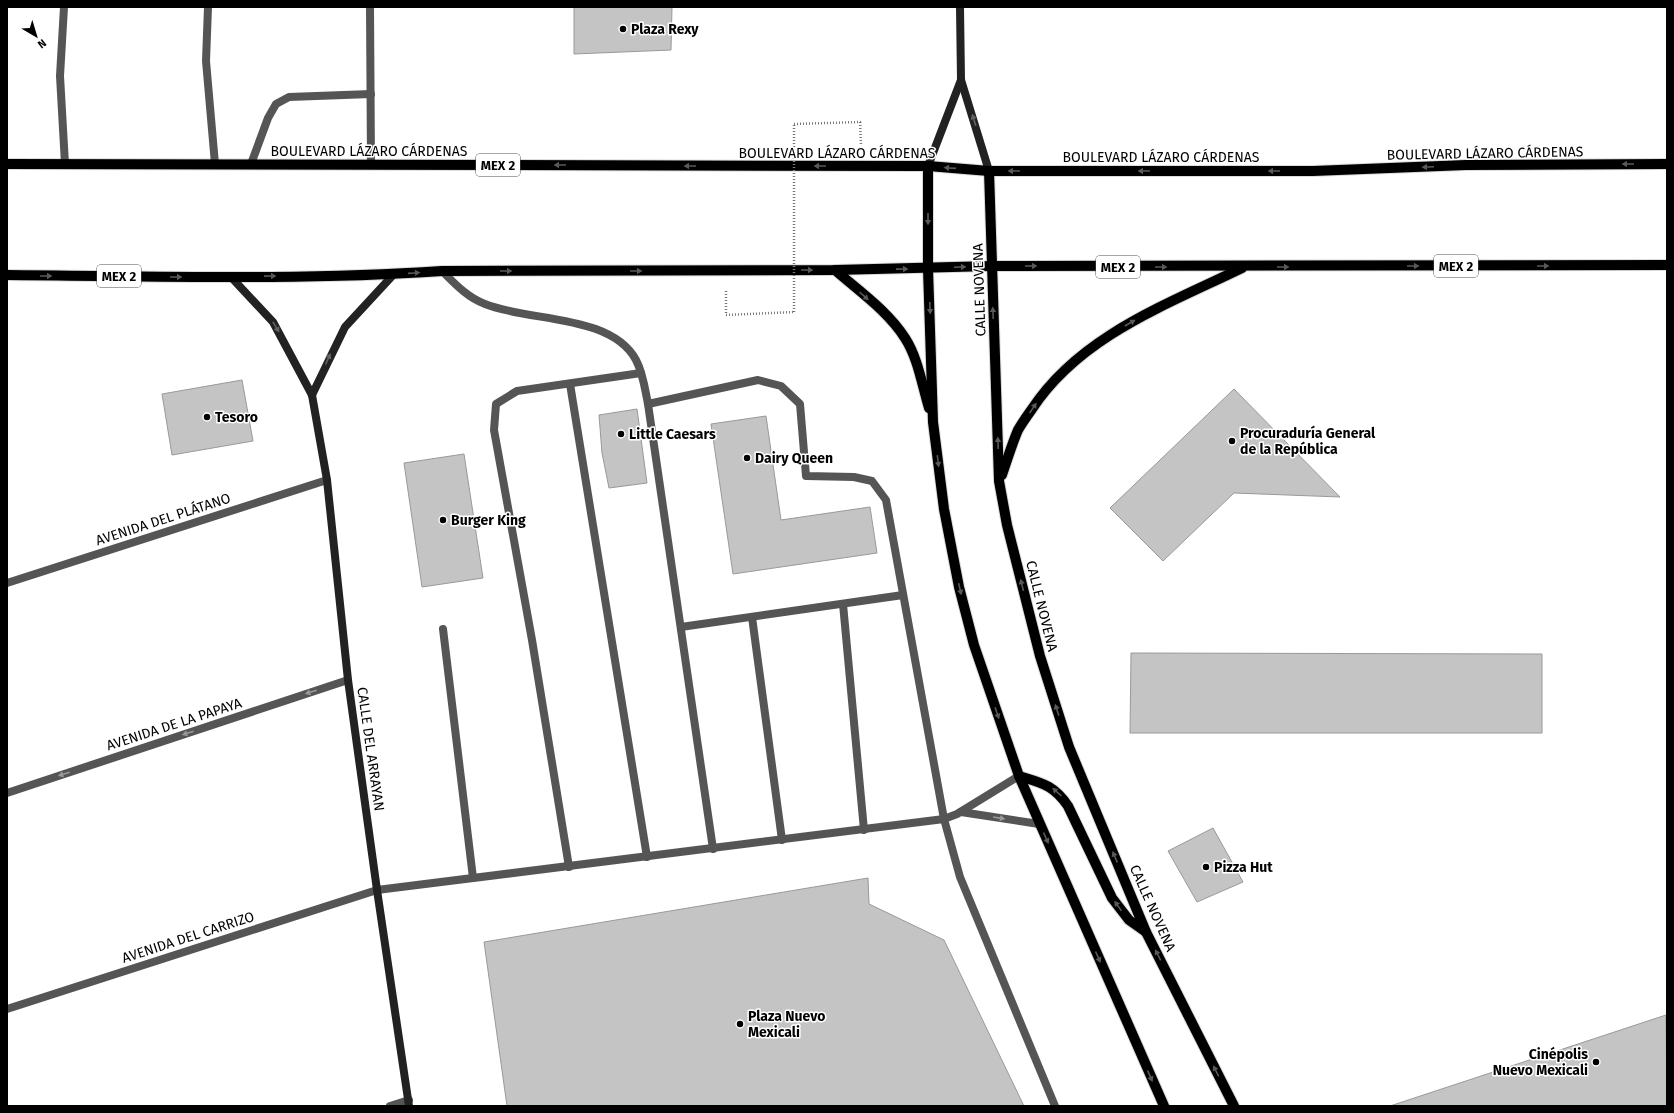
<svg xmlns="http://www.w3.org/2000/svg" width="1674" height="1113" viewBox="0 0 1674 1113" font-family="'Fira Sans',sans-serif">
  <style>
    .building { fill: #c4c4c4; stroke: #999 }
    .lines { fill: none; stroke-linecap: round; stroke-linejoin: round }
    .primary-casing { stroke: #dbdbdb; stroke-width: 12 }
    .path { stroke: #777; stroke-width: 2.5; stroke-dasharray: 1 2; stroke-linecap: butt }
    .lane { stroke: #555; stroke-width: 8 }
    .street { stroke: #555; stroke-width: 8 }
    .secondary { stroke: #222; stroke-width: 8 }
    .primary { stroke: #000; stroke-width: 10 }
    .path-bridge { stroke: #777; stroke-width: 2.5; stroke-dasharray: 1 2; stroke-linecap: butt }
    .oneway { fill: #646464 }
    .oneway2 { fill: #595959 }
    .oneway3 { fill: #999 }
    .poi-dot { fill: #000; stroke: #fff; stroke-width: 1.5 }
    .labels { text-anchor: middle; stroke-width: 3; stroke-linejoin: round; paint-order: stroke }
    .shield { fill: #fff; stroke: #4c4c4c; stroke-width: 1 }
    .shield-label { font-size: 13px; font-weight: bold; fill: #000 }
    .poi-label { font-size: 14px; font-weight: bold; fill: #000; stroke: #fff; text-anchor: start }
    .street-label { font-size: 14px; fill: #000; stroke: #fff }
  </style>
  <rect width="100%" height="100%" fill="#fff"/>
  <g class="building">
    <polygon points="574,7 672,7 671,50 574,54"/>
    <polygon points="242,380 253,441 172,455 162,394"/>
    <polygon points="1234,389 1340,497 1234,493 1163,561 1110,508"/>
    <polygon points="637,409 647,483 609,488 602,453 599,415"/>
    <polygon points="766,416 781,520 870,507 877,553 733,574 711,424"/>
    <polygon points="464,454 483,578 422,587 404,463"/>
    <polygon points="1131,653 1542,654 1542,733 1130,733"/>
    <polygon points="1213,828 1243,882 1197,902 1168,851"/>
    <polygon points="868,878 869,904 944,940 1024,1106 507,1106 484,942"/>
    <polygon points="1666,1015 1667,1106 1390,1106"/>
  </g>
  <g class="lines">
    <g class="primary-casing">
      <g id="primary">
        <polyline points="7,164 928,166 989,171 1313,171 1466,165 1667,164"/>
        <polyline points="928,166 928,269 933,422 944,509 959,587 974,645 1019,776 1164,1106"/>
        <polyline points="989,171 999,481 1007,525 1040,656 1069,747 1146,932 1234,1106"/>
        <path d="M835 270C859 291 888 311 905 338 918 358 922 385 929 408"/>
        <path d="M7 275C152 276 297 281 442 271L835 270 992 266 1667 265"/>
        <path d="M1002 475C1007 460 1012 444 1018 430 1022 423 1027 416 1032 409 1080 336 1166 305 1242 268"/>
        <path d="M1019 776C1042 783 1054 785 1068 806L1112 898 1129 920 1146 932"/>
      </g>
    </g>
    <g class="path">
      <polyline points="794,124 860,122 861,145"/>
      <polyline points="726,291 726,315 794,312"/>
    </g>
    <g class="lane">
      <polyline points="64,7 60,76 65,164"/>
      <polyline points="208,7 206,61 215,164"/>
      <polyline points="370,7 371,165"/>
      <polyline points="251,164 268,118 276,104 289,97 371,94"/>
      <path d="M442 271C455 284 468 298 485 304 530 322 611 314 636 360 643 373 645 389 648 404L713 849"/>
      <polyline points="570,384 647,857"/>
      <polyline points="648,404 758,380 781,386 800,404 806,476 854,477 872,481 886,500 944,819 960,877 1055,1106"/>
      <polyline points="843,604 864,830"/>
      <polyline points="752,617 782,840"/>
      <polyline points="681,627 903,595"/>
      <polyline points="443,629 473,878"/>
      <polyline points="961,812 1039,824"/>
      <polyline points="569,867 532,640 494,430 496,404 517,391 641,373"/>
      <polyline points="377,890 944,819 957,814 1019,776"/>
    </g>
    <g class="street">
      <polyline points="7,583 327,480"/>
      <polyline points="7,793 348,680"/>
      <polyline points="7,1009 377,890"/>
      <polyline points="390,1106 409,1100"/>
    </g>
    <g class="secondary">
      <polyline points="960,7 961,80 989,171"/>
      <polyline points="928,166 961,80"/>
      <polyline points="231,277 273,322 312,395 327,480 348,680 377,890 409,1106"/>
      <polyline points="312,395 345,327 394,274"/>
    </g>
    <use href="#primary" class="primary"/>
    <polyline class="path-bridge" points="794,312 794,124"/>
  </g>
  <defs><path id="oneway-solid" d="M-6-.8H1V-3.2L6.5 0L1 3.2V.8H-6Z"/></defs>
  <g class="oneway">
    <use href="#oneway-solid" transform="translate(974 120) rotate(-107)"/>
    <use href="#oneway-solid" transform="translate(276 327) rotate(59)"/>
    <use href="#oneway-solid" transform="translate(328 359) rotate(-66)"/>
  </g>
  <g class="oneway2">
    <use href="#oneway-solid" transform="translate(1628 164) rotate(180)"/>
    <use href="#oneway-solid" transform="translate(560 165) rotate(-180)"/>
    <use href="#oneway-solid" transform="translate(690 166) rotate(-180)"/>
    <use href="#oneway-solid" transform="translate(820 166) rotate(-180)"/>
    <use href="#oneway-solid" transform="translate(1428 167) rotate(178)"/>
    <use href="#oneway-solid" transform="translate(950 168) rotate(-176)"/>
    <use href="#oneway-solid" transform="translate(1014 171) rotate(-180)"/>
    <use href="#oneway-solid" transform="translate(1144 171) rotate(-180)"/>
    <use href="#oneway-solid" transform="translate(1274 171) rotate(-180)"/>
    <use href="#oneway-solid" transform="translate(928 219) rotate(90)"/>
    <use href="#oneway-solid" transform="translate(1031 266)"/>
    <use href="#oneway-solid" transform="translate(1413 266)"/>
    <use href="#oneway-solid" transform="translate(1543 266)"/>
    <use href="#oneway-solid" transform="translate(960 267) rotate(-2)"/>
    <use href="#oneway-solid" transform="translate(1161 267)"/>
    <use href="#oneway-solid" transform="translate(1283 267)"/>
    <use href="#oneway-solid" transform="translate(902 269) rotate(-1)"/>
    <use href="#oneway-solid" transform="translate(807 270)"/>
    <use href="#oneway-solid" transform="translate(506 271)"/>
    <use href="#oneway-solid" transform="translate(636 271)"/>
    <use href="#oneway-solid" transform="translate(414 273) rotate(-4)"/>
    <use href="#oneway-solid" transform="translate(46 276)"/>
    <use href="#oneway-solid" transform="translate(270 276) rotate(-1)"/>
    <use href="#oneway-solid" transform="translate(176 277)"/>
    <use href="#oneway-solid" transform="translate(864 296) rotate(42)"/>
    <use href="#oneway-solid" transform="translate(930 308) rotate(88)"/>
    <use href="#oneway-solid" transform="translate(993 313) rotate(-92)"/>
    <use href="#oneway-solid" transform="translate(1130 323) rotate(-30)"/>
    <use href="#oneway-solid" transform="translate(1033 408) rotate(-56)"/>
    <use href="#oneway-solid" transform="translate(998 443) rotate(-92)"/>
    <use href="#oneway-solid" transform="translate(938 461) rotate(83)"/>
    <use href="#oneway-solid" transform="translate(1022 585) rotate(-104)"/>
    <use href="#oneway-solid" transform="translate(960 589) rotate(77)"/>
    <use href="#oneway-solid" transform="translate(1057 710) rotate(-108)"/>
    <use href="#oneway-solid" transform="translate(997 713) rotate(71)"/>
    <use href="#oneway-solid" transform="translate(1057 792) rotate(-138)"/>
    <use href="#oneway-solid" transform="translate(1046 838) rotate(66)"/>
    <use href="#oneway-solid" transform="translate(1115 857) rotate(-113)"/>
    <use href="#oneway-solid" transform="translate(1118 906) rotate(-125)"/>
    <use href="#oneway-solid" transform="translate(1158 955) rotate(-117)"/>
    <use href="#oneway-solid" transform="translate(1098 957) rotate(66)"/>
    <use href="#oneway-solid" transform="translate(1216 1071) rotate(-117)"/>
    <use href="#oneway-solid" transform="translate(1150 1076) rotate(66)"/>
  </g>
  <g class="oneway3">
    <use href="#oneway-solid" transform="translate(311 692) rotate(162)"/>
    <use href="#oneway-solid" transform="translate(188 733) rotate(162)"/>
    <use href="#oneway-solid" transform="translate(64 774) rotate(162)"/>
    <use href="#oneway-solid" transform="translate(999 818) rotate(9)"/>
  </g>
  <g class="poi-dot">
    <circle cx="623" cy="29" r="4"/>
    <circle cx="207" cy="417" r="4"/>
    <circle cx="621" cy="434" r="4"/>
    <circle cx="1232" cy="441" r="4"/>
    <circle cx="747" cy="458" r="4"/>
    <circle cx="443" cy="520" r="4"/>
    <circle cx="1206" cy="867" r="4"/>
    <circle cx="740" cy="1024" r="4"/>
    <circle cx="1596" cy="1062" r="4"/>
  </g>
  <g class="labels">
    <g class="shield">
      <rect x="476" y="154" width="44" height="22" rx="3"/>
      <rect x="1434" y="255" width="44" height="22" rx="3"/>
      <rect x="1096" y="256" width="44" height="22" rx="3"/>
      <rect x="97" y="265" width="44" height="22" rx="3"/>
    </g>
    <g class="shield-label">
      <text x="498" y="170">MEX 2</text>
      <text x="1456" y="271">MEX 2</text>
      <text x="1118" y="272">MEX 2</text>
      <text x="119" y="281">MEX 2</text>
    </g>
    <g class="poi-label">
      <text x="631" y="34">Plaza Rexy</text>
      <text x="215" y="422">Tesoro</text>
      <text x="1240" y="438">Procuraduría General<tspan x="1240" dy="16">de la República</tspan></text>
      <text x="629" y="439">Little Caesars</text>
      <text x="755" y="463">Dairy Queen</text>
      <text x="451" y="525">Burger King</text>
      <text x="1214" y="872">Pizza Hut</text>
      <text x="748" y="1021">Plaza Nuevo<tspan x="748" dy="16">Mexicali</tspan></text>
      <text x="1588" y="1059" text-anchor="end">Cinépolis<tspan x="1588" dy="16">Nuevo Mexicali</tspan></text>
    </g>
    <g class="street-label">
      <text x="369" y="156">BOULEVARD LÁZARO CÁRDENAS</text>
      <text x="837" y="158">BOULEVARD LÁZARO CÁRDENAS</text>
      <text transform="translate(1485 153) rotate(-1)" y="5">BOULEVARD LÁZARO CÁRDENAS</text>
      <text x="1161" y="162">BOULEVARD LÁZARO CÁRDENAS</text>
      <text transform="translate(979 290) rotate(-92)" y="5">CALLE NOVENA</text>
      <text transform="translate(163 519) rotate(-18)" y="5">AVENIDA DEL PLÁTANO</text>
      <text transform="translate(1042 606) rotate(76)" y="5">CALLE NOVENA</text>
      <text transform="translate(174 724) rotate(-18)" y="5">AVENIDA DE LA PAPAYA</text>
      <text transform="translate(371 749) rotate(82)" y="5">CALLE DEL ARRAYAN</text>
      <text transform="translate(1153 908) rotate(66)" y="5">CALLE NOVENA</text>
      <text transform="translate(188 937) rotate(-18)" y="5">AVENIDA DEL CARRIZO</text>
    </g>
  </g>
  <rect width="1674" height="1113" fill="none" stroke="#000000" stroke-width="16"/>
  <g transform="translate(36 36) rotate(142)" stroke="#ffffff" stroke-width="3" paint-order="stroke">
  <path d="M0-3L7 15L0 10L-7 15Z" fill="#000000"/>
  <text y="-6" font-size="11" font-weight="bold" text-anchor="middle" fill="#000000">N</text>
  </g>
</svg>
